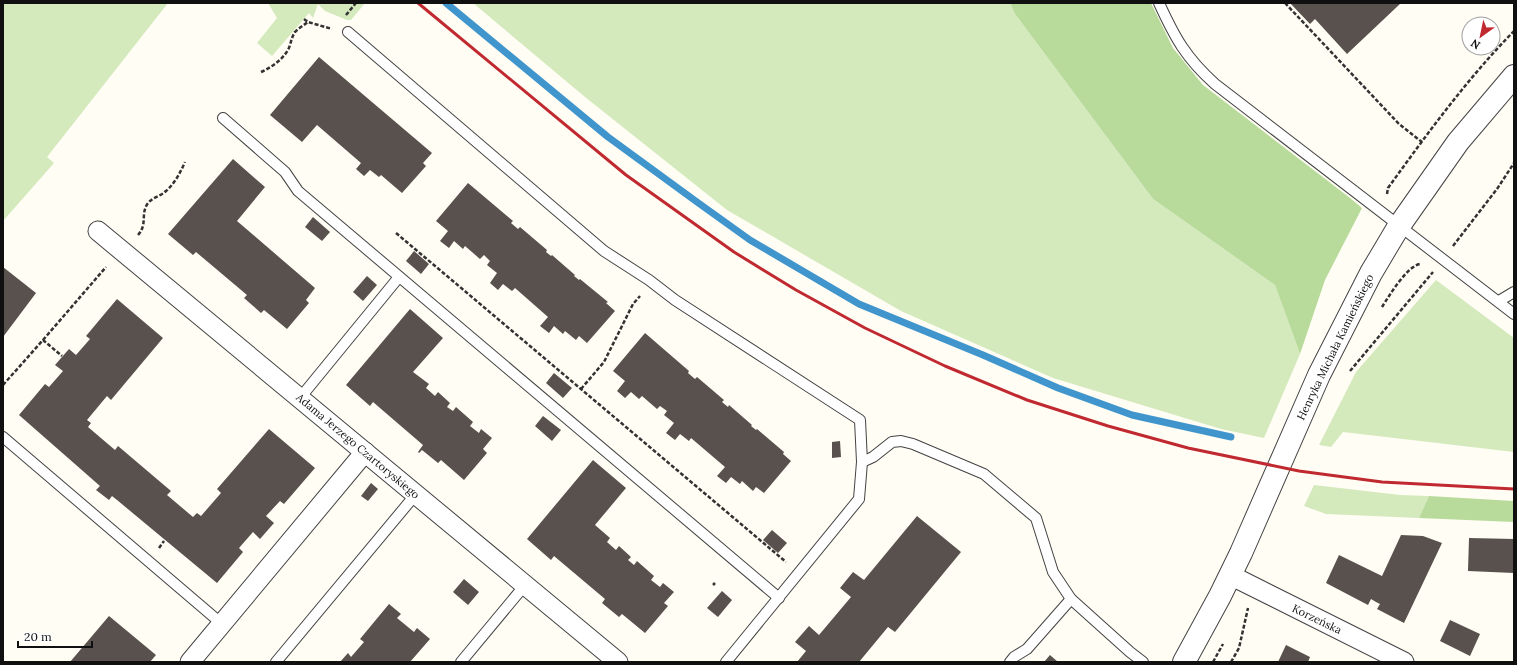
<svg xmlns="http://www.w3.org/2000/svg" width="1517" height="665" viewBox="0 0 1517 665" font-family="Lora,serif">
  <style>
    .green { fill: #d4eabd }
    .forest { fill: #b8db9c }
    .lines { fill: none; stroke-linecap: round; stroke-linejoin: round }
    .stream { stroke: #4095cc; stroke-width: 7 }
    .building { fill: #59514d }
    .service-casing { stroke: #434343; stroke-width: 12 }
    .minor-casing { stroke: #434343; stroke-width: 21 }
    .tertiary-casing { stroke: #434343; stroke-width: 24 }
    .path { stroke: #323232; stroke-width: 2.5; stroke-dasharray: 4 2; stroke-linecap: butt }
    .service { stroke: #fff; stroke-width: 10 }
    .minor { stroke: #fff; stroke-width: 19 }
    .tertiary { stroke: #fff; stroke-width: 22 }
    .rail { stroke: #c02930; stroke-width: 3 }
    .labels { text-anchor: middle; stroke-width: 4; stroke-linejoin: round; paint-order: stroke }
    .street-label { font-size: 11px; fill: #101010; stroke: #fff }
  </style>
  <rect width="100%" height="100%" fill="#fffdf4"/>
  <g class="green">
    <polygon points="3,3 168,3 47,157 54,163 3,221"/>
    <polygon points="268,3 365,3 351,20 347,20 325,11 318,4 313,18 309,13 272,56 257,43 277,18"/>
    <polygon points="473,3 1010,3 1015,14 1153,199 1275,285 1300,354 1264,438 1221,429 1053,378 901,311 727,210 585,97"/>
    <polygon points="1436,280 1514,338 1514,452 1343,432 1331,447 1319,445 1356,372"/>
    <polygon points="1314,485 1400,495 1429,496 1419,518 1326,514 1304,506"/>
  </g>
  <g class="forest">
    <polygon points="1010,3 1151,3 1173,48 1203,85 1350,198 1362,208 1325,280 1300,354 1275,285 1153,199 1015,14"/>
    <polygon points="1429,496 1514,501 1514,522 1419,518"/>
  </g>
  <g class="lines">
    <polyline class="stream" points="446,3 608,137 697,202 750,240 859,304 983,355 1058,388 1132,415 1231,437"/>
  </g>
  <g class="building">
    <polygon points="1290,3 1401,3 1347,54 1315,19 1310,24"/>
    <polygon points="319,57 432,153 423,163 426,166 402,193 381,175 379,177 370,170 364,176 356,169 361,163 317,125 302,142 270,115"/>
    <polygon points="233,159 265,187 237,221 315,288 306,300 309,303 287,329 264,310 261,313 244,298 247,295 196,252 193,255 168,234"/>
    <polygon points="468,183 513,221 511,223 518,229 520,227 547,250 546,252 551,256 552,255 575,275 574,276 579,280 580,279 608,302 606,303 615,311 587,343 579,336 576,340 565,331 563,334 554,326 549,333 540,326 548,317 515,288 512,291 503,284 498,290 490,283 497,273 487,265 490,261 484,255 480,259 465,246 463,249 454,241 449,248 440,241 448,231 436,221"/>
    <polygon points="313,217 330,232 322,241 305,227"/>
    <polygon points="414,251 429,264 421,274 406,261"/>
    <polygon points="3,267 36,293 3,337"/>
    <polygon points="367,276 377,285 363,301 353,292"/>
    <polygon points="117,299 163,338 111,400 107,396 87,420 91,423 88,427 115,450 118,446 171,491 167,495 193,517 197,513 201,516 221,493 217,489 269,429 315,468 284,504 280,501 266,516 274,523 260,539 253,532 239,548 243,552 217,583 117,500 112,496 109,500 96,490 100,486 19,415 45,384 49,387 63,371 55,365 69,349 76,355 90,339 86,336"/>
    <polygon points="410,309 443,338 413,372 429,384 426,388 435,396 438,392 450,403 447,407 453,411 456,407 473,422 470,426 479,433 481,429 492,438 483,449 487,453 464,480 441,460 438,463 422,450 419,453 418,452 423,445 373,402 370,406 346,385"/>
    <polygon points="645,333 689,371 688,373 695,379 697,377 724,400 722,402 728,407 729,405 752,425 751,426 756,430 757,429 784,452 783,454 791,461 764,493 756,487 753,491 742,481 740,484 731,477 726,483 717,476 725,467 691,438 689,441 680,434 675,440 666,433 674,423 664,415 667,411 660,406 657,409 642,396 639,399 631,392 625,398 617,391 625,381 613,371"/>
    <polygon points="554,373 572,388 563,398 546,383"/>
    <polygon points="543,416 561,430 552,441 535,426"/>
    <polygon points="840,441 841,457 832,458 832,442"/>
    <polygon points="593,460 626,488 595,525 610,538 607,542 616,550 619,546 631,557 628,560 634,565 637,561 654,576 651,580 660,587 663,583 674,592 664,603 668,606 645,633 622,614 619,617 602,603 605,599 554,556 551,560 527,539"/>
    <polygon points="371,483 378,489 368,501 361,496"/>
    <polygon points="917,516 961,552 895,632 888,627 859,662 797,662 806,651 795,642 809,626 819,635 851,597 840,588 853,572 864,580"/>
    <polygon points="772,530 787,543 778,553 763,540"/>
    <polygon points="1401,535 1423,536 1442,543 1404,623 1377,609 1380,604 1376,602 1371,599 1368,605 1326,583 1339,555 1382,576"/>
    <polygon points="1469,538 1514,539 1514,573 1468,571"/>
    <polygon points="464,579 479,592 468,605 453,592"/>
    <polygon points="722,591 732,600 718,617 707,608"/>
    <polygon points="389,604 401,614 397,618 414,632 417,628 430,639 410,662 340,662 348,653 351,657 364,642 360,639"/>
    <polygon points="109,616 156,655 150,662 70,662"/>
    <polygon points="1450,620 1480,634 1470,656 1440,641"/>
    <polygon points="1286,645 1310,657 1308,662 1278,662"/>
    <polygon points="1050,655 1058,662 1044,662"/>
  </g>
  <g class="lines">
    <g class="service-casing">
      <g id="service">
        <path d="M1159 3C1175 38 1186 58 1215 84L1514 314"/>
        <polyline points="348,32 604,251 649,280 675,300 860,420 862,462 859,499 726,662"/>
        <polyline points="223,118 285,172 298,191 779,598"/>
        <polyline points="1499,301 1514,292"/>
        <polyline points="300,398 399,277"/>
        <polyline points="3,437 222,624"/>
        <polyline points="862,462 873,457 892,442 901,441 913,444 984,474 1036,518 1053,572 1071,599 1130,652 1143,662"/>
        <polyline points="276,662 416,494"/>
        <polyline points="461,662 525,585"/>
        <polyline points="1010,662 1014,657 1027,649 1071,599"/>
      </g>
    </g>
    <g class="minor-casing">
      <g id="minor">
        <polyline points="98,231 618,662"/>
        <polyline points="1230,575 1404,662"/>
        <polyline points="190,662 365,452"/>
      </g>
    </g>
    <g class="tertiary-casing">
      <polyline id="tertiary" points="1184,662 1220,596 1241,553 1319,375 1371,273 1399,226 1458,142 1514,76"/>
    </g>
    <g class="path">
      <polyline points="1285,3 1399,124 1422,142"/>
      <polyline points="346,15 356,3"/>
      <polyline points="304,19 308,22"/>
      <path d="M261 72C272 67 282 60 288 50 291 44 291 38 295 32 299 28 304 25 308 22L332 29"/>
      <path d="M1387 194 1388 188C1427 134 1467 79 1514 31"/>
      <polyline points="396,233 786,562"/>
      <path d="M138 235C148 224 140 214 148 203 153 197 161 196 166 191 175 183 180 173 185 162"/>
      <polyline points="1453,246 1497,189 1514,163"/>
      <path d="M1382 307C1389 296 1407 266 1420 264"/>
      <polyline points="43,340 106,267"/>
      <polyline points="1350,371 1433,272"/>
      <polyline points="3,385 43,340 62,356"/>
      <polyline points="581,389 604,362 633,304 640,296"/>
      <polyline points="159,548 164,541"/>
      <polyline points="713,585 715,583"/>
      <polyline points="1213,662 1223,644"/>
      <polyline points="1231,662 1239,648 1248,608"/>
    </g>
    <use href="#service" class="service"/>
    <use href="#minor" class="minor"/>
    <use href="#tertiary" class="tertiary"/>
    <polyline class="rail" points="418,3 626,175 734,252 796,290 865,328 945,366 1027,400 1108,426 1188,448 1299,471 1382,482 1514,489"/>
  </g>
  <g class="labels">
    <g class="street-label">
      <text transform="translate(1335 347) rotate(-64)" y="4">Henryka Michała Kamieńskiego</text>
      <text transform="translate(358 446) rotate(40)" y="4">Adama Jerzego Czartoryskiego</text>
      <text transform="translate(1317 619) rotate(26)" y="4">Korzeńska</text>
    </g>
  </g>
  <rect width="1517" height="665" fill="none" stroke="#101010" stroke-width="8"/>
  <g transform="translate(1481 36) rotate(213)"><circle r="19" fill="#ffffff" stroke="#9f9f9f"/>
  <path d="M0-3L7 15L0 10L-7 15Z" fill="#c02930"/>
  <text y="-6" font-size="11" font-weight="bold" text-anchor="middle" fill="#101010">N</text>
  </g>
  <path d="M18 641v6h74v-6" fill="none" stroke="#101010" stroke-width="2"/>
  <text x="24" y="641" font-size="12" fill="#101010" stroke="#ffffff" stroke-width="3" paint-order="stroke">20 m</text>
</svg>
